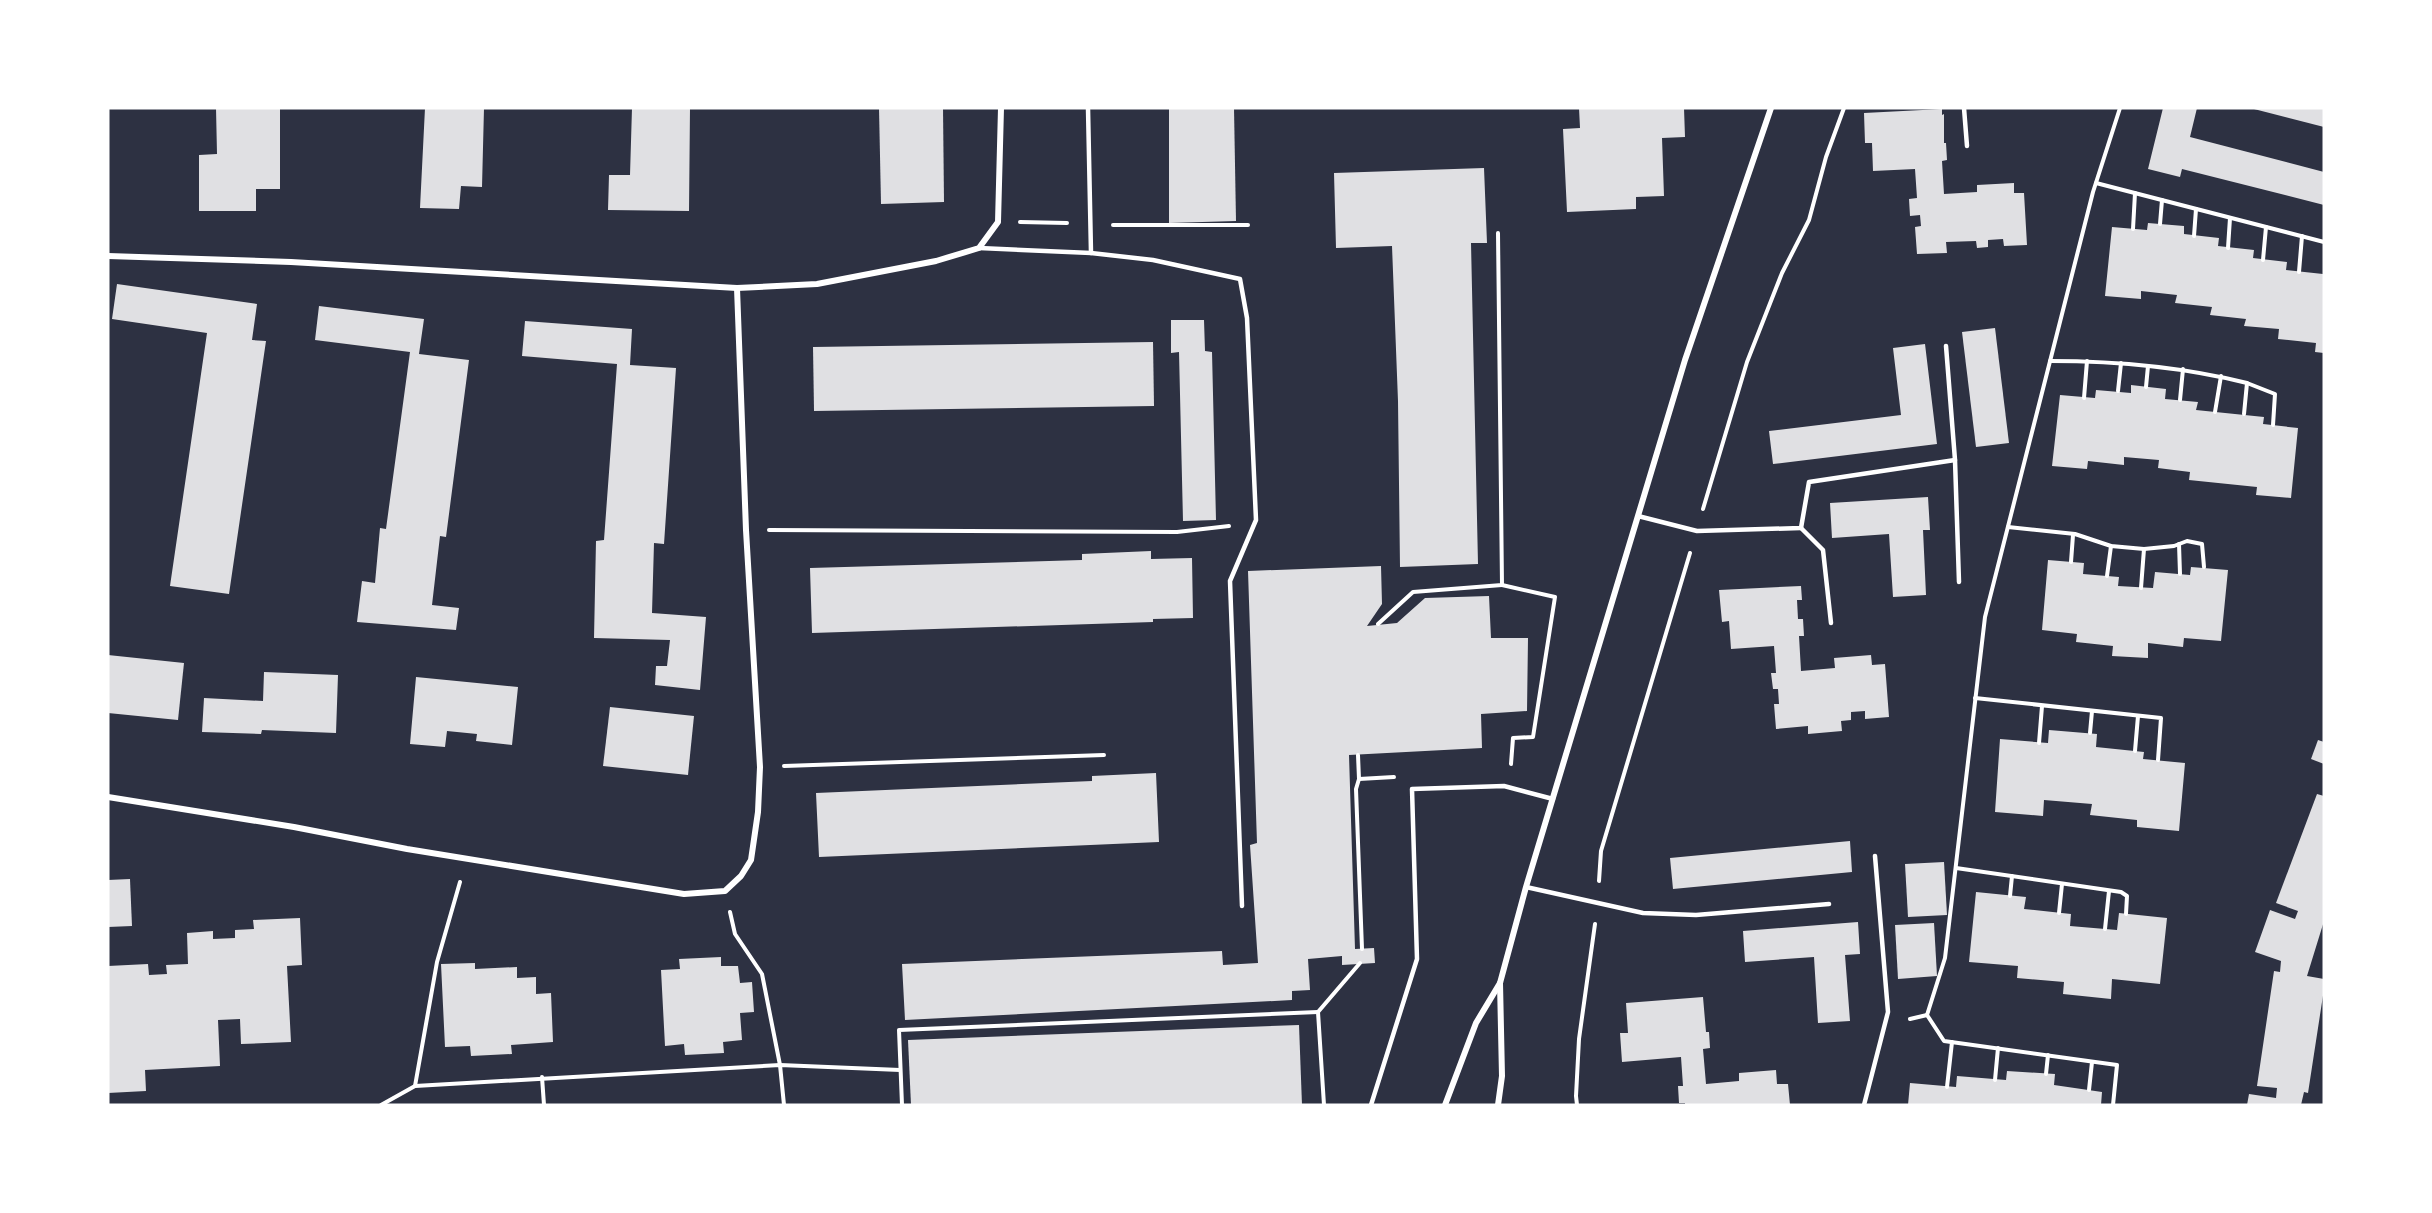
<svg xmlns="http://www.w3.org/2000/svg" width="2432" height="1213" viewBox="0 0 2432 1213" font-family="'Open Sans',sans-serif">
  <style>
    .building { fill: #e0e0e3 }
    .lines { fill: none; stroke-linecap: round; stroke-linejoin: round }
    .path { stroke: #fff; stroke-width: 4 }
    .service { stroke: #fff; stroke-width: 4.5 }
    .minor { stroke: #fff; stroke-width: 6 }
  </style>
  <rect width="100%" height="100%" fill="#2d3142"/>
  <g class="building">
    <polygon points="216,108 280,108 280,189 256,189 256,211 199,211 199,155 217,154"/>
    <polygon points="425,108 484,108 482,187 461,186 459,209 420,208"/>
    <polygon points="632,108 690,108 689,211 608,210 609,175 630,175"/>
    <polygon points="879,108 943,108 944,202 881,204"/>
    <polygon points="1169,108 1234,108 1236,221 1169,223"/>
    <polygon points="1579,108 1684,108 1685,137 1662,138 1664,196 1636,197 1636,209 1567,212 1563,129 1580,128"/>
    <polygon points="2163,108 2197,108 2190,137 2324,172 2324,205 2182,169 2180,177 2148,169"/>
    <polygon points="2254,108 2324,108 2324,127 2254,109"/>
    <polygon points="1942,109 1942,115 1944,114 1944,143 1946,143 1947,160 1942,161 1944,194 1977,192 1977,185 2014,183 2014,193 2024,193 2027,245 2004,246 2003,239 1988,240 1988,247 1977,248 1976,241 1946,242 1947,253 1917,254 1915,227 1921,226 1920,215 1910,216 1909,199 1917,198 1915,169 1873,171 1872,143 1865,143 1864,113"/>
    <polygon points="1484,168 1487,243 1471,243 1478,564 1400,567 1398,401 1392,246 1336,248 1334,173"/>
    <polygon points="2148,223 2184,226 2184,234 2219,238 2218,246 2254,250 2253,258 2287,262 2286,270 2323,274 2324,353 2315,352 2316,343 2278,339 2279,329 2244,326 2246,319 2210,315 2212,307 2175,303 2177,295 2141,291 2141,299 2105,296 2112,227 2147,230"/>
    <polygon points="117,284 257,304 252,340 266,341 229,594 170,586 207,333 112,319"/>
    <polygon points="319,306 424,319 419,354 469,360 446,537 440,536 432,605 459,608 456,630 357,622 362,581 375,583 380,528 386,529 410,352 315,340"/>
    <polygon points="1171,320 1204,320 1205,351 1212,352 1216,520 1183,521 1179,352 1171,353"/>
    <polygon points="525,321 632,329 630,365 676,368 664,544 654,543 652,613 706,617 700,690 655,685 656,666 667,666 670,640 594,638 596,541 604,540 617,364 522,356"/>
    <polygon points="1995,328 2009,443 1976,447 1962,332"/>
    <polygon points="1153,342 1154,406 814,411 813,347"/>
    <polygon points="1925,344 1937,444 1773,464 1769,431 1901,415 1893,348"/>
    <polygon points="2131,385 2166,389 2165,399 2198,402 2196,410 2264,417 2263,424 2298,428 2291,498 2256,495 2257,487 2189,480 2190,472 2158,468 2159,460 2124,457 2124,465 2088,461 2087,469 2052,466 2060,395 2095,398 2096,390 2131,393"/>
    <polygon points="1928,497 1930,530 1923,530 1926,595 1893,597 1889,534 1832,538 1830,503"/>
    <polygon points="1151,551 1151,559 1192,558 1193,618 1153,619 1153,622 812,633 810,568 1082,560 1082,554"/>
    <polygon points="2048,560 2084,563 2083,574 2119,577 2118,586 2153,588 2155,572 2190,575 2191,567 2228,570 2221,641 2184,638 2183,647 2148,643 2148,658 2112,656 2113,646 2076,642 2077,634 2042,630"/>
    <polygon points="1381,566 1382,604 1367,626 1397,623 1425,598 1489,596 1491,638 1528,638 1527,711 1481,714 1482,748 1349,755 1355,949 1374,948 1375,963 1342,965 1342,956 1308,959 1310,990 1292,991 1292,1000 905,1020 902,964 1222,951 1223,965 1258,963 1250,845 1257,843 1248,571"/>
    <polygon points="1801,586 1802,600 1797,600 1798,619 1803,619 1804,636 1799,636 1801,671 1835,668 1834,658 1871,655 1872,665 1885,664 1889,717 1865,719 1865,711 1851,712 1851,720 1841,721 1842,731 1808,734 1808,726 1776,729 1774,704 1779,704 1778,689 1773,689 1771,673 1776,673 1774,646 1731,649 1729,621 1722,622 1719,590"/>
    <polygon points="108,655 184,663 178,720 108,713"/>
    <polygon points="264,672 338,675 336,733 262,730 261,734 202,732 204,698 263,701"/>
    <polygon points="416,677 518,687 512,745 476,741 477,734 447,731 445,747 410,744"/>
    <polygon points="610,707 694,716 688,775 603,766"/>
    <polygon points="2049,730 2097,734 2096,747 2144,752 2143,759 2185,763 2179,831 2137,827 2137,820 2090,815 2092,804 2044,800 2043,816 1995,812 2000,739 2048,743"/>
    <polygon points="2318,740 2324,742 2324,764 2311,759"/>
    <polygon points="1156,773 1159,842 819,857 816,793 1092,781 1092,776"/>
    <polygon points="2317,794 2324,796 2324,921 2307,976 2324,979 2324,989 2308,1093 2304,1092 2301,1105 2247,1105 2249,1094 2276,1098 2277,1088 2257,1086 2274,971 2280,972 2281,961 2255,952 2270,910 2295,919 2298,911 2276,903"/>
    <polygon points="1850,841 1852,872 1673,889 1670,858"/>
    <polygon points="1944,862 1947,915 1908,917 1905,864"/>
    <polygon points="130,879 132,926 108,927 108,880"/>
    <polygon points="1976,892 2026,897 2024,909 2071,914 2070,926 2117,930 2119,913 2167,918 2160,984 2112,979 2111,999 2063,994 2064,982 2017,978 2018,966 1969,962"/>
    <polygon points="300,918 302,965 287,966 291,1042 241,1044 240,1019 218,1020 220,1066 145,1070 146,1091 108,1093 108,966 148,964 149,975 167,974 166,965 188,964 187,933 213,931 213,939 235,938 235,930 254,929 253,920"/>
    <polygon points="1858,922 1860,954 1845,955 1850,1021 1818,1023 1814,957 1745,962 1743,931"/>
    <polygon points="1934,923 1937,976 1898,979 1895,925"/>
    <polygon points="721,957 721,966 738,966 740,983 752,982 754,1012 740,1013 742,1040 723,1042 724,1053 685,1055 684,1044 665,1046 661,970 680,969 679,959"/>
    <polygon points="475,963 475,969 517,967 517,978 536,977 536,994 551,993 553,1042 511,1045 512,1054 471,1056 470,1046 445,1047 441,964"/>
    <polygon points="1703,997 1706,1032 1709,1032 1710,1048 1703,1049 1706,1084 1739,1081 1739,1073 1776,1070 1777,1084 1788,1084 1790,1105 1685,1105 1685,1103 1679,1103 1678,1086 1683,1086 1681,1057 1622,1062 1620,1033 1628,1033 1626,1003"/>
    <polygon points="1299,1025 1302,1105 911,1105 908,1040"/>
    <polygon points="2007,1071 2055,1074 2054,1085 2102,1092 2101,1105 1908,1105 1910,1083 1956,1087 1957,1076 2006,1080"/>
  </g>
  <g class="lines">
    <g class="path">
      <polyline points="2096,183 2324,242"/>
      <polyline points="1020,222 1067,223"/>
      <polyline points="2160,224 2162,200"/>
      <polyline points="1113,225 1248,225"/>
      <polyline points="2133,229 2135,193"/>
      <polyline points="2194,236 2196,209"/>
      <polyline points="2228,248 2230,218"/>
      <polyline points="2263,260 2266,227"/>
      <polyline points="2299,272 2302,236"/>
      <path d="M2050 361C2117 361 2183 367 2247 383L2244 414"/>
      <polyline points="2247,383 2275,394 2273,425"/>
      <polyline points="2146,387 2148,366"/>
      <polyline points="2118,391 2121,363"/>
      <polyline points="2084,398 2087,361"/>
      <polyline points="2180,400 2183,369"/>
      <polyline points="2215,412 2221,376"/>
      <polyline points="1703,509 1747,362 1782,273 1809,220 1826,157 1844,108"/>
      <polyline points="2008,527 2075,534 2111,546 2144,549 2174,546 2187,541 2202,544 2204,567"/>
      <polyline points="769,530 1177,532 1229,526"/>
      <polyline points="2179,544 2180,574"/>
      <polyline points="2071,562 2073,535"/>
      <polyline points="2107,576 2111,546"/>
      <polyline points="1502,585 1555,597 1533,737 1513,738 1511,764"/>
      <polyline points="2141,588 2144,549"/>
      <polyline points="1378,624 1413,592 1502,585 1498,233"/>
      <polyline points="1975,698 2161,718 2158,760"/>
      <polyline points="2090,733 2092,711"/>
      <polyline points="2039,743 2042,706"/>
      <polyline points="2135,751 2138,716"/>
      <polyline points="1358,755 1359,779 1356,789 1362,949"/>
      <polyline points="784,766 1104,755"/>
      <polyline points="1359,779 1394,777"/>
      <polyline points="1956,868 2121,892 2127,896 2126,914"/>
      <polyline points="1599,881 1601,851 1690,553"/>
      <polyline points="2010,896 2012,876"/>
      <polyline points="730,912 735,934 762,974 780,1065 784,1105"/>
      <polyline points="2059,913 2062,884"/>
      <polyline points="2105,929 2109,891"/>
      <polyline points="1927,1015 1944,1041 2117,1065 2113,1105"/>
      <polyline points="1910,1019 1927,1015 1945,958 1985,617 2093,192 2120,108"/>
      <polyline points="2046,1074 2048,1055"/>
      <polyline points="542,1077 544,1105"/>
      <polyline points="1995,1080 1998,1048"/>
      <polyline points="415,1086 780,1065 900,1070"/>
      <polyline points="1947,1087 1952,1042"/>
      <polyline points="2089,1090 2092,1062"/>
      <polyline points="381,1105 415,1086 437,962 460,882"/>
      <polyline points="902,1105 899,1030 1318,1012"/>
      <polyline points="1324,1105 1318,1012 1360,963"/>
      <polyline points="1577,1105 1576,1096 1579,1039 1595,924"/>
    </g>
    <g class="service">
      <polyline points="1088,108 1091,253"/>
      <polyline points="1964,108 1967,146"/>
      <polyline points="979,248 1091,253 1153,260 1240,279 1247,318 1256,520 1230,581 1242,906"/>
      <polyline points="1946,346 1955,460 1959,582"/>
      <polyline points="1638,516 1697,531 1801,528 1809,482 1955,460"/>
      <polyline points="1801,528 1823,550 1831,623"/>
      <polyline points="1526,887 1643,913 1696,915 1829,904"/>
      <polyline points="1371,1105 1417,959 1412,789 1504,786 1553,799"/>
      <polyline points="1864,1105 1888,1012 1875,856"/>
    </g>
    <g class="minor">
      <polyline points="108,256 291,262 737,288 817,284 936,261 979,248 998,222 1001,108"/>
      <polyline points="108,797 294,827 407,849 684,894 725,891 741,876 751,860 758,812 760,767 746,530 737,288"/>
      <polyline points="1445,1105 1476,1023 1500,983"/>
      <polyline points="1498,1105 1502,1076 1500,983 1526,887 1685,360 1771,108"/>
    </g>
  </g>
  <rect width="2432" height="1213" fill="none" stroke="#ffffff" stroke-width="219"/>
</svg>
